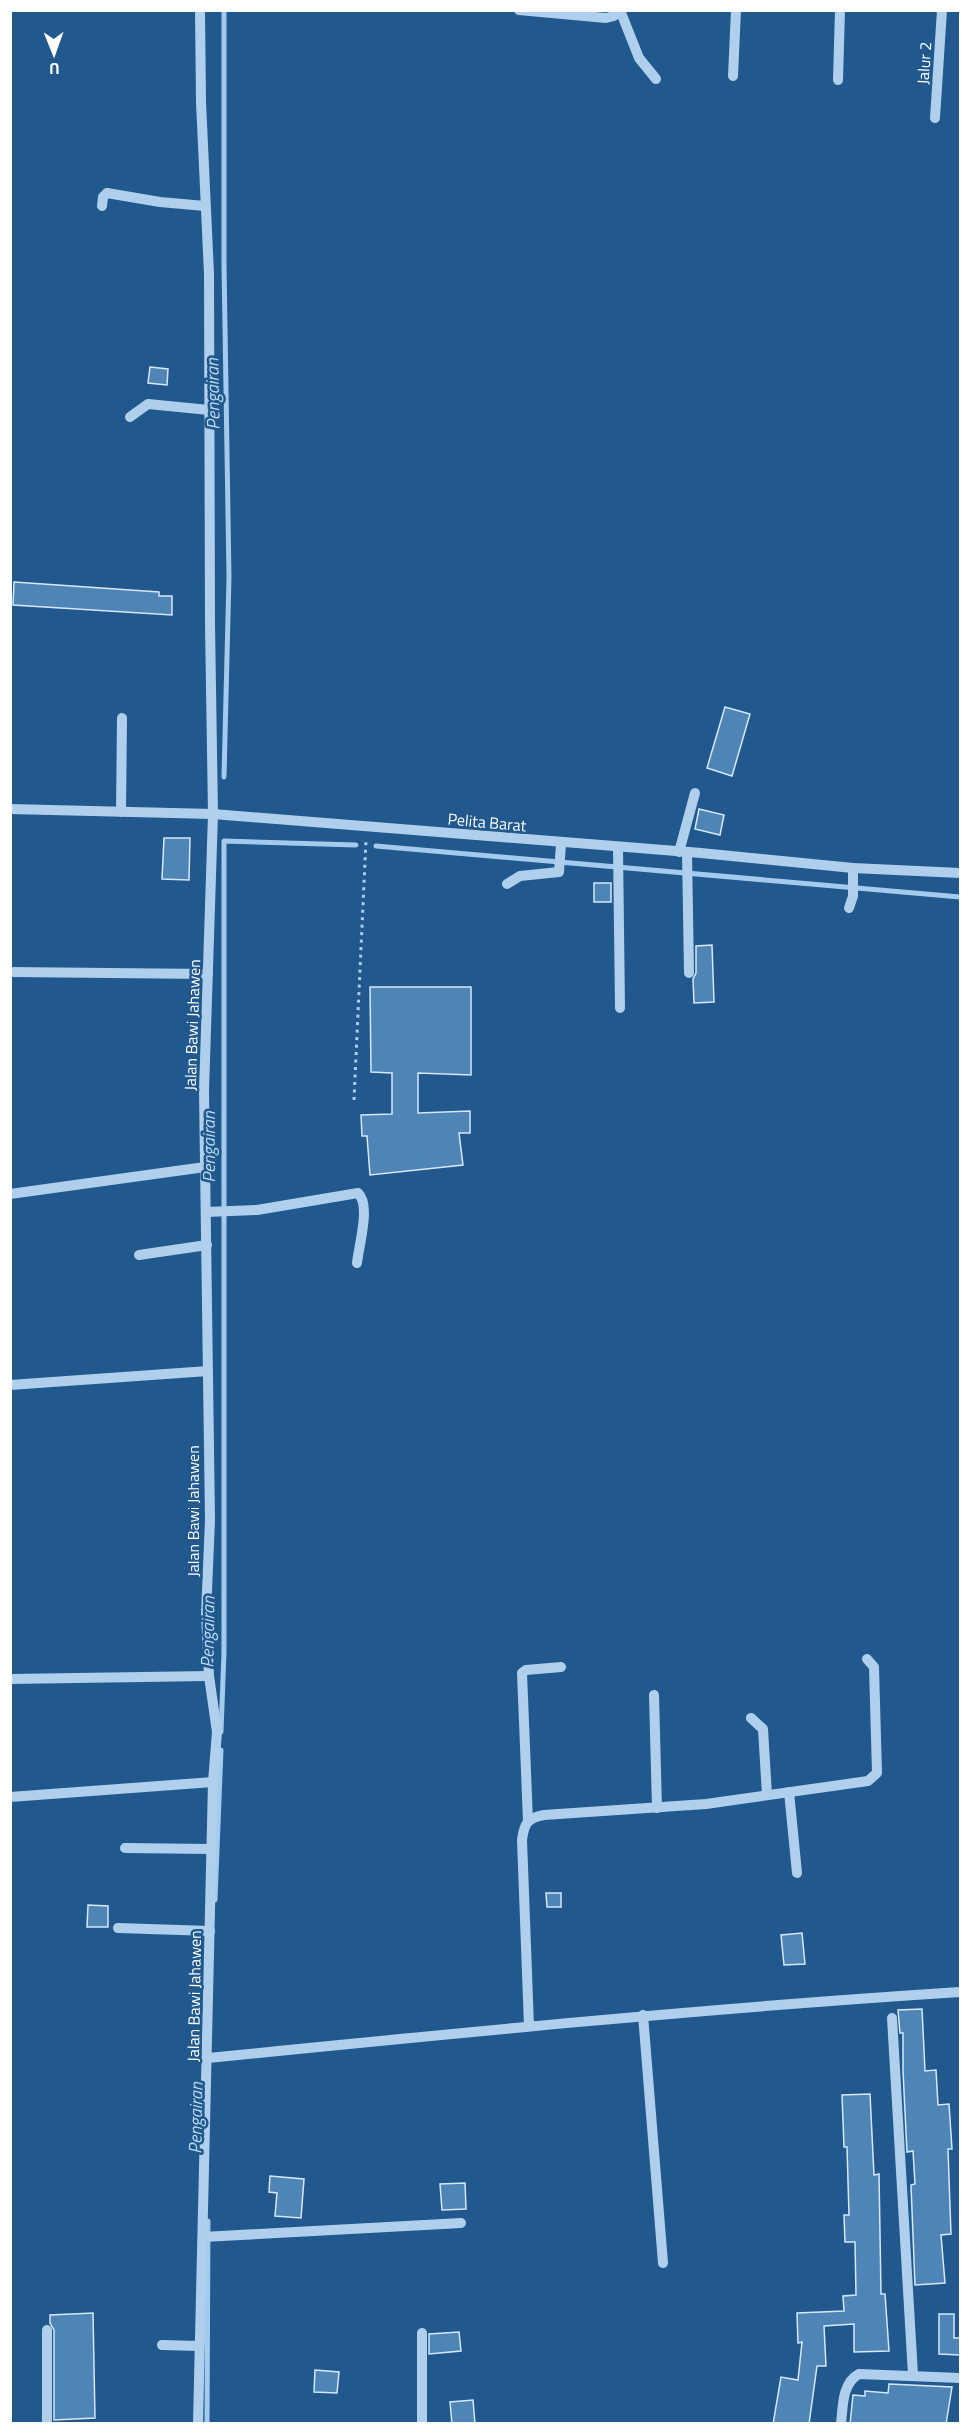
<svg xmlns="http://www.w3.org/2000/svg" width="971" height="2434" viewBox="0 0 971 2434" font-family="'Titillium Web',sans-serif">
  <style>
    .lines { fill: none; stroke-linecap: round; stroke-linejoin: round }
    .stream { stroke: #a3cbed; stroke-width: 5 }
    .building { fill: #4e84b6; stroke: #d4e8f9; stroke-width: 1.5 }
    .path { stroke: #afcfec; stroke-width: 3; stroke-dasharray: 3 4.5; stroke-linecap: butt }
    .minor { stroke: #afcfec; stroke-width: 10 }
    .labels { text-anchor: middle; stroke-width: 5; stroke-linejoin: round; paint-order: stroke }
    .street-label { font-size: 16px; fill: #fff; stroke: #21588d }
    .water-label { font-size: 18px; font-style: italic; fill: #bbd9f3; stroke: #21588d }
  </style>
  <rect width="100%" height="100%" fill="#21588d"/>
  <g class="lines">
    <g class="stream">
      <polyline points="224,10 224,265 229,577 224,777"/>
      <polyline points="376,846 960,897"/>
      <polyline points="221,1732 224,1652 224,841 356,845"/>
      <polyline points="215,1900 221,1750"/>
      <polyline points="207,2424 208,2221"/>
    </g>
  </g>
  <g class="building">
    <polygon points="150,367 168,369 167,385 148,383"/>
    <polygon points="14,582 159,592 159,596 172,596 172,615 13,605"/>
    <polygon points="725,707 750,714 732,776 707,768"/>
    <polygon points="699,809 724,815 720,835 695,829"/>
    <polygon points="164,838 190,838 189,880 162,879"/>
    <rect x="594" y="883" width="17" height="19"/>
    <polygon points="712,945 714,1002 694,1003 693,979 696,973 696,946"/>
    <polygon points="370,987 471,987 471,1075 418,1073 418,1113 470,1111 470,1133 459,1133 463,1165 370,1175 367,1136 362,1136 361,1115 392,1114 392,1073 371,1072"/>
    <polygon points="546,1893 561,1893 561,1907 547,1907"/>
    <polygon points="88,1905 108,1906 108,1927 87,1927"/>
    <polygon points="802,1933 805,1964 784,1965 781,1935"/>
    <polygon points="922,2009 925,2071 936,2070 938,2105 949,2104 952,2149 948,2149 951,2234 941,2235 945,2283 915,2285 911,2185 915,2184 913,2151 907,2152 903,2071 903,2033 900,2033 898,2010"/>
    <polygon points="870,2094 874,2175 879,2174 881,2294 885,2294 889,2351 854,2352 854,2324 824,2326 826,2366 817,2366 809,2424 773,2424 781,2377 798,2380 802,2342 798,2343 797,2313 844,2311 843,2296 856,2295 855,2242 845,2242 844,2215 849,2215 847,2147 844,2147 842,2095"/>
    <polygon points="270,2176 304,2179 301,2218 275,2216 277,2193 269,2192"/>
    <polygon points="465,2183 466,2209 442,2210 440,2184"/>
    <polygon points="93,2313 95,2418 54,2420 54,2330 50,2323 50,2315"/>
    <polygon points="939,2314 954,2314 954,2338 960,2338 960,2355 939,2354"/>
    <polygon points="459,2332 461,2351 429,2354 429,2334"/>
    <polygon points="315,2370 339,2372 337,2393 314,2392"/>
    <polygon points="889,2384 952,2387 946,2424 850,2424 853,2395 865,2396 865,2391 888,2393"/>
    <polygon points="473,2400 475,2424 452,2424 450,2402"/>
  </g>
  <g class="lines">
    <polyline class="path" points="354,1100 366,840"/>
    <g class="minor">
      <polyline points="519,10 606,18 614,16 618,10"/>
      <polyline points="620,10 639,58 656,79"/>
      <polyline points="733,76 736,10"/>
      <polyline points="838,80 840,10"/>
      <polyline points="935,118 942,10"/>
      <polyline points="102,206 103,197 107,193 160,202 205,206"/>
      <polyline points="130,417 148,404 209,410"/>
      <polyline points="10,809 213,814 701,853 853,868 960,873"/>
      <polyline points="121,812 122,718"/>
      <polyline points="618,848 620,1008"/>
      <polyline points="679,852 695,793"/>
      <polyline points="687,852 689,973"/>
      <polyline points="507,884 520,876 559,872 561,844"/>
      <polyline points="849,908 853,896 853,868"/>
      <polyline points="10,972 208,974"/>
      <polyline points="10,1194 205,1167"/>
      <path d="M206 1212 257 1210 358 1193C371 1205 359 1244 357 1263"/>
      <polyline points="139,1255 207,1245"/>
      <polyline points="10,1385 208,1371"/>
      <polyline points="10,1679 209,1676"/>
      <polyline points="654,1695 657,1808"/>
      <polyline points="751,1718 763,1729 767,1795"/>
      <polyline points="789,1792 797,1873"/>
      <polyline points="10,1797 213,1782"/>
      <polyline points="528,1821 522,1673 526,1670 561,1667"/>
      <polyline points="125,1848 211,1849"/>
      <polyline points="118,1928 210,1931"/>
      <polyline points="643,2015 663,2263"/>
      <polyline points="892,2018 913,2375"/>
      <path d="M529 2026 522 1840C524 1824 527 1818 544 1815L706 1804 868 1781 877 1773 874 1667 867 1659"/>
      <path d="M208 2058C458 2033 709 2008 960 1992"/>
      <polyline points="203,2237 461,2223"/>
      <polyline points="47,2330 47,2424"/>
      <polyline points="162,2345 199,2346"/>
      <polyline points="198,2424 213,1782 217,1732 209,1676 206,1614 210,1520 204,1091 213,814 210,624 209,274 201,102 200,10"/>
      <polyline points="422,2424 422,2333"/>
      <path d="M841 2424C843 2406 842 2383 859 2374L960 2378"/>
    </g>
  </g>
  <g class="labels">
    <g class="street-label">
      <text transform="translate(924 63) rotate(-86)" y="6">Jalur 2</text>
      <text transform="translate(487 822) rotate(5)" y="6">Pelita Barat</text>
      <text transform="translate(192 1025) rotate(-88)" y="6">Jalan Bawi Jahawen</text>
      <text transform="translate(193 1511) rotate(-90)" y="6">Jalan Bawi Jahawen</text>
      <text transform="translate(194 1996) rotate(-89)" y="6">Jalan Bawi Jahawen</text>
    </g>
    <g class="water-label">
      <text transform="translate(213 394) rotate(-91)" y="6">Pengairan</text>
      <text transform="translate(209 1147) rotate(-90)" y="6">Pengairan</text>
      <text transform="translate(208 1632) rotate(-89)" y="6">Pengairan</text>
      <text transform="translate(196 2118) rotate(-89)" y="6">Pengairan</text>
    </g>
  </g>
  <rect width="971" height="2434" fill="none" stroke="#ffffff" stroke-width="24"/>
  <g transform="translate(54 54) rotate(179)" stroke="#21588d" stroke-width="4.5" paint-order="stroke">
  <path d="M0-4.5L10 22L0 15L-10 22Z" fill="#ffffff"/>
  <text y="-9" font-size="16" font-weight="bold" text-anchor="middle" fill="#ffffff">U</text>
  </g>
</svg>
